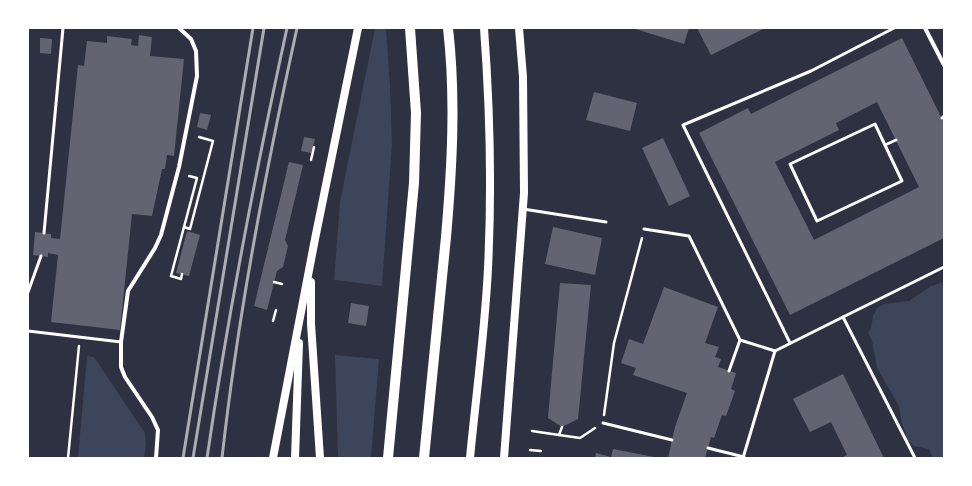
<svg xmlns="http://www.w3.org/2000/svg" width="972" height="486" viewBox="0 0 972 486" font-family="'Work Sans',sans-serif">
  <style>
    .green { fill: #3c4559 }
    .building { fill: #626471; fill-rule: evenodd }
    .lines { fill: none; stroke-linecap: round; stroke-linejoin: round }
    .path { stroke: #fff; stroke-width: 2.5 }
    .service { stroke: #fff; stroke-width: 3 }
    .minor { stroke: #fff; stroke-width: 4 }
    .secondary { stroke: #fff; stroke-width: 8 }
    .primary { stroke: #fff; stroke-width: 10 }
    .rail { stroke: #abadb3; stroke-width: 3 }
  </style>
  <rect width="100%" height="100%" fill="#2d3142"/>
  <g class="green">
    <polygon points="375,28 386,28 390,86 392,144 382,286 334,280 340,202"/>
    <polygon points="944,282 944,458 933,458 929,449 914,446 908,440 902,424 899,406 877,368 872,341 868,332 871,329 873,316 877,308 884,304 909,301 931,286"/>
    <polygon points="335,355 379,359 371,458 338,458"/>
    <polygon points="87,356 94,357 145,433 146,445 144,458 78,458"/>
  </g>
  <g class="building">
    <polygon points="632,28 689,28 684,44"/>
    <polygon points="697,28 765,28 711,55"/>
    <polygon points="139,35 152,37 150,56 184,59 174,156 167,155 165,169 162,169 152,216 132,214 120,330 51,322 58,255 48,253 48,257 33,255 35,232 51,234 51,238 60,239 78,65 84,66 87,41 107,43 107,36 132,39 131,45 138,46"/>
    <polygon points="40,38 52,39 51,54 40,53"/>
    <path d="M902 38 944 123V238L790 315 699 133 748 108 751 114ZM877 102 919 187 814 240 775 162 839 130 836 123Z"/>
    <polygon points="594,92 637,103 630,131 586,120"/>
    <polygon points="200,113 211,115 207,130 197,127"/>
    <polygon points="304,137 315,139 311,153 301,151"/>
    <polygon points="663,138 690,196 669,206 642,148"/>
    <polygon points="289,162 303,165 285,240 288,246 283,267 277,271 267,310 254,306"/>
    <polygon points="553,227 602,238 595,275 545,264"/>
    <polygon points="187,231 200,235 189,276 176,273"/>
    <polygon points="560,283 591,285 578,419 562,427 548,418"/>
    <polygon points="664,287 718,307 705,343 719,347 715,357 721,359 718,367 736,373 731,389 735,391 726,416 722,415 714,438 711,437 705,458 668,458 675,427 687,393 633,375 636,368 621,363 629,339 643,344"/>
    <polygon points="351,303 369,306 366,326 348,323"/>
    <polygon points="843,374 884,458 841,458 847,455 831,422 810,432 793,399"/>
    <polygon points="613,449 654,457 654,458 595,458 596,453 611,457"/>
  </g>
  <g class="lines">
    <g class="path">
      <polyline points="311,160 314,147"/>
      <polyline points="184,227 190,229 213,141 199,137"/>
      <polyline points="182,274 181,279 171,276 197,178 189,176"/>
      <polyline points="274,282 282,284"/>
      <polyline points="273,321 276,310"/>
      <polyline points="604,415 614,343 642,238"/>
      <polyline points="532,431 559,435 562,427"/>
      <polyline points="559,435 580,438 595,428"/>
      <polyline points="530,450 541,451"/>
      <polyline points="68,458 79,346"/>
    </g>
    <g class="service">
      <polyline points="942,118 944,116"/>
      <polygon points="875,124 902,181 817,221 790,164"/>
      <polyline points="885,145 896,140"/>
      <polyline points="523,209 606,222"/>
      <polyline points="644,229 689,236 740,340 775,351"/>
      <polyline points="44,233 63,28"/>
      <polyline points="28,292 41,256"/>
      <polyline points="28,331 121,342"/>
      <polyline points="790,343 683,125 811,71 894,28"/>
      <polyline points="729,371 740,340"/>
      <polyline points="603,423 672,440"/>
      <polyline points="708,448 744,457"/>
      <polyline points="743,458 775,351 843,317"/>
      <polyline points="915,458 843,317 944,267"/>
    </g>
    <g class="minor">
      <polyline points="925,28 944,65"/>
      <polyline points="156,458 158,430 152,417 125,377 121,367 121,342 128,291 155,248 161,235 179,167 197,76 196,51 191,39 179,28"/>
    </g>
    <g class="secondary">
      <polyline points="311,282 311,324 320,458"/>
      <polyline points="273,458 315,239 358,28"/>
      <polyline points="295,458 299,343"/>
      <path d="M470 458C476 395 485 331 488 268 492 187 490 108 484 28"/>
      <polyline points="504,458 524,193 523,77 519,28"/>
    </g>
    <g class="primary">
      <polyline points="388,458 414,183 416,113 410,28"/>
      <path d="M424 458C431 384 439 311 446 237 452 168 456 98 448 28"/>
    </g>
    <g class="rail">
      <polyline points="183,458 253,28"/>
      <polyline points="193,458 264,28"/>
      <path d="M207 458C228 314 256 170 287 28"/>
      <path d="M222 458C238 314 266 170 297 28"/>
    </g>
  </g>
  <rect width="972" height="486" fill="none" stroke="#ffffff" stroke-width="58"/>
</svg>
